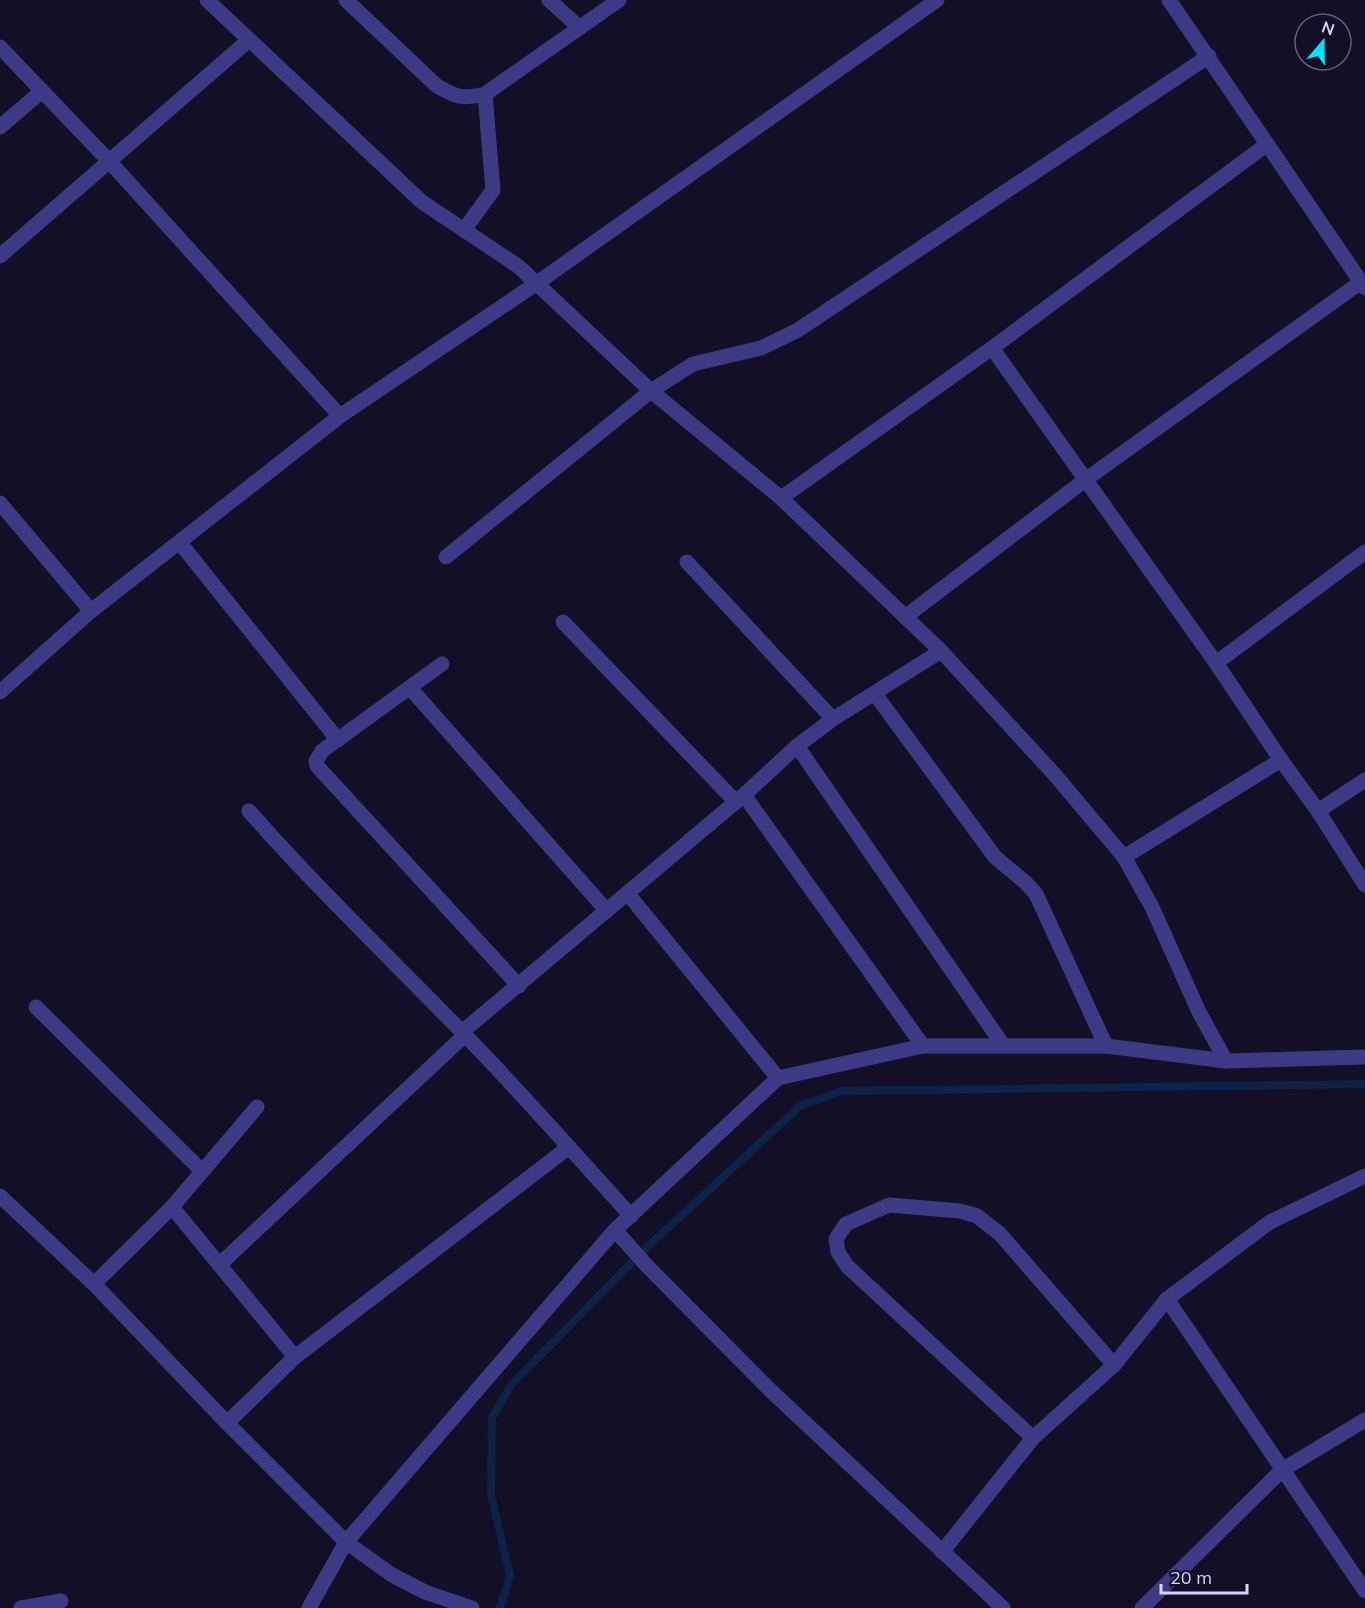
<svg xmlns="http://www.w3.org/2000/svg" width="1365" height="1608" viewBox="0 0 1365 1608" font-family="Mulish,sans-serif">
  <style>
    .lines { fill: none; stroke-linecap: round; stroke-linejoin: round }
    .stream { stroke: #0c2248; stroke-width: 8 }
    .street { stroke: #3d3a85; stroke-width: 15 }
  </style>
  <rect width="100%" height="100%" fill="#130f26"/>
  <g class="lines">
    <polyline class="stream" points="500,1608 510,1575 491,1495 492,1418 511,1385 643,1251 800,1106 842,1091 1365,1084"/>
    <g class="street">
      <polyline points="207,0 422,202 518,266 651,391 781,498 941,651 1055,775 1124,857 1152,907 1199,1012 1226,1061"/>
      <path d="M346 0 437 86C458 98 462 99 485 94L619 0"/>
      <polyline points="549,0 580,28"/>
      <polyline points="1169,0 1365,288"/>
      <polyline points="0,47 109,161 340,416"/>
      <polyline points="0,127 42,91"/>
      <polyline points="464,230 493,190 485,94"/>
      <polyline points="0,256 249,40"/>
      <polyline points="992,348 1216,663 1281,760 1318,811 1365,885"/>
      <polyline points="781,498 992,348 1266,145"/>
      <polyline points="0,503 91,611"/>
      <polyline points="180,543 338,740"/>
      <polyline points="446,557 651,391 693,364 761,348 798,330 1209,56"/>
      <polyline points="687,562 833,719"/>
      <polyline points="905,617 1085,480 1361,282"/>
      <polyline points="563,622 735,801"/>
      <polyline points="1216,663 1365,552"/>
      <polyline points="442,664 322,751 316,761 317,766 519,986"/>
      <polyline points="410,688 607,911"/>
      <polyline points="0,692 91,611 340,416 537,283 937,0"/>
      <polyline points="875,694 995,857 1026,883 1036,894 1106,1046"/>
      <polyline points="797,746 1003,1045"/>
      <polyline points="744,795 923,1046"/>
      <path d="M249 811C316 887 390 958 461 1031 520 1091 575 1154 631 1216"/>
      <polyline points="1318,811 1365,780"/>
      <polyline points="1124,857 1281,760"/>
      <polyline points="628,894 778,1078"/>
      <polyline points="36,1007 202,1171"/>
      <polyline points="462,1032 744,795 797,746 833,719 941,651"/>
      <polyline points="0,1196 94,1284 227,1423 346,1542 392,1575 425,1592 472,1608"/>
      <polyline points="172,1207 295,1357"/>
      <polyline points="615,1230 648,1267 770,1390 1003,1608"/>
      <polyline points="219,1265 465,1035"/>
      <polyline points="94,1284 172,1207 257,1107"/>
      <polyline points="1167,1299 1365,1591"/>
      <polyline points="227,1423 295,1357 569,1147"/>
      <polyline points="1033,1438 847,1266 838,1252 836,1239 846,1224 889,1205 960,1211 977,1216 1000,1234 1114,1365"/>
      <polyline points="942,1552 1033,1438 1114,1365 1167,1299 1270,1222 1365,1176"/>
      <polyline points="21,1608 61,1601"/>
      <polyline points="309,1608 346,1542 615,1230 778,1078 923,1046 1106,1046 1226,1061 1365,1057"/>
      <polyline points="1142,1608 1282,1470 1365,1420"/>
    </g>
  </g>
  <g transform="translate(1323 42) rotate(20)"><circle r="28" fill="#130f26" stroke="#625e7d" stroke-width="1.5"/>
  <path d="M0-4.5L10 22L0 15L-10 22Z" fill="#00e5ff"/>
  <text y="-9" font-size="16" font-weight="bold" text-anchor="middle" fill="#d9d4ff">N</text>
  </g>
  <path d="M1161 1584v9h86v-9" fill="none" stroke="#d9d4ff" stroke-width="3"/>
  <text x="1170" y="1584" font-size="18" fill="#d9d4ff" stroke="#130f26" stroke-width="4.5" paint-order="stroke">20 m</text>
</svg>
